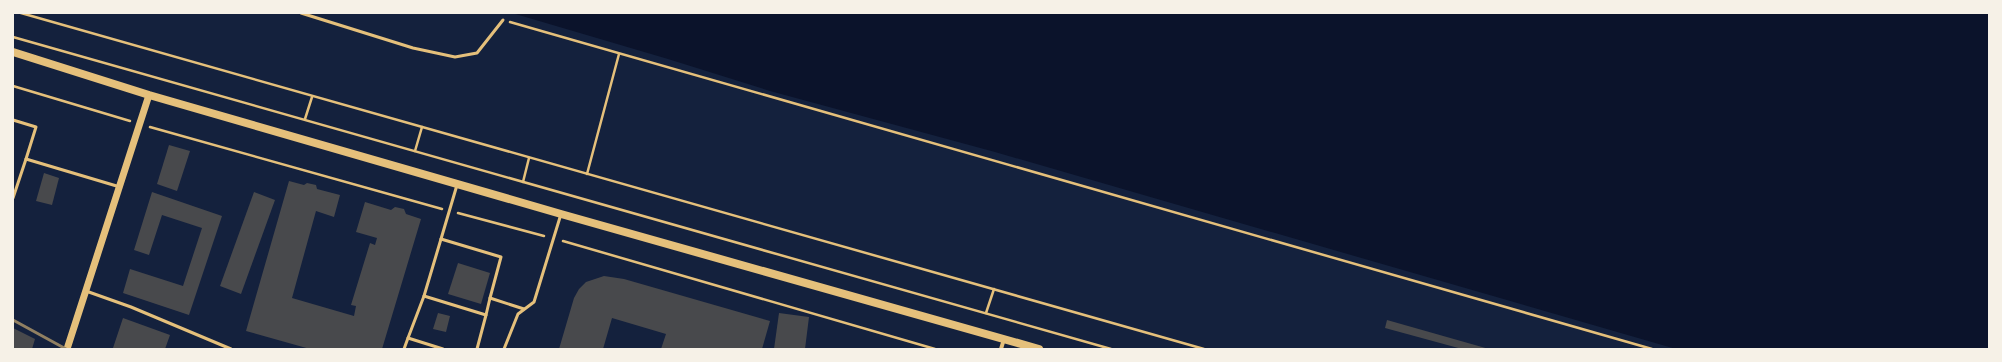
<svg xmlns="http://www.w3.org/2000/svg" width="2002" height="362" viewBox="0 0 2002 362" font-family="'IBM Plex Sans',sans-serif">
  <style>
    .water { fill: #0b132b }
    .building { fill: #48494c }
    .lines { fill: none; stroke-linecap: round; stroke-linejoin: round }
    .path { stroke: #e5c07b; stroke-width: 2.5 }
    .service { stroke: #e5c07b; stroke-width: 3 }
    .minor { stroke: #e5c07b; stroke-width: 4 }
    .tertiary { stroke: #e5c07b; stroke-width: 7 }
    .secondary { stroke: #e5c07b; stroke-width: 8 }
    .rail { stroke: #918062; stroke-width: 3 }
  </style>
  <rect width="100%" height="100%" fill="#14213d"/>
  <polygon class="water" points="512,13 1989,13 1989,349 1676,349 995,152 770,91 668,59"/>
  <g class="building">
    <polygon points="169,145 190,151 177,191 157,184"/>
    <polygon points="44,173 59,178 52,205 36,201"/>
    <polygon points="289,181 304,185 307,183 316,185 317,189 340,195 334,217 316,211 292,298 354,316 356,306 351,305 370,243 375,245 377,238 356,232 365,202 391,210 395,207 404,209 406,214 421,219 382,349 310,349 246,331"/>
    <polygon points="152,192 222,216 189,315 123,293 130,269 183,286 202,228 162,215 149,255 134,250"/>
    <polygon points="254,192 275,200 241,294 220,286"/>
    <polygon points="458,263 490,273 481,304 448,294"/>
    <polygon points="604,276 624,279 770,321 762,349 661,349 666,334 612,318 603,349 559,349 574,298 579,289 586,282"/>
    <polygon points="438,313 450,316 446,332 433,329"/>
    <polygon points="779,313 809,317 805,349 774,349"/>
    <polygon points="123,318 170,335 165,349 113,348"/>
    <polygon points="1387,320 1489,349 1462,349 1385,328"/>
    <polygon points="13,328 35,339 32,349 13,349"/>
  </g>
  <g class="lines">
    <g class="path">
      <polyline points="21,13 1204,349"/>
      <polyline points="510,22 1652,349"/>
      <polyline points="13,37 1111,349"/>
      <polyline points="13,86 130,121"/>
      <polyline points="305,119 312,97"/>
      <polyline points="150,127 442,209"/>
      <polyline points="415,151 422,127"/>
      <polyline points="587,174 619,54"/>
      <polyline points="523,182 529,158"/>
      <polyline points="458,213 544,236"/>
      <polyline points="563,241 935,349"/>
      <polyline points="986,313 994,289"/>
    </g>
    <g class="service">
      <polyline points="301,13 413,48 455,57 477,53 503,20"/>
      <polyline points="13,120 36,127 26,159 120,187"/>
      <polyline points="457,185 441,239 501,257 490,298 524,309"/>
      <polyline points="13,198 26,159"/>
      <polyline points="441,239 424,296 486,315 490,298"/>
      <polyline points="86,291 131,307 231,349"/>
      <polyline points="424,296 408,338 443,349"/>
      <polyline points="404,349 408,338"/>
      <polyline points="477,349 486,315"/>
      <polyline points="504,349 518,314 534,302 561,214"/>
    </g>
    <polyline class="minor" points="1001,349 1004,339"/>
    <polyline class="tertiary" points="67,349 149,95"/>
    <polyline class="secondary" points="13,52 149,95 561,214 1039,349"/>
    <polyline class="rail" points="13,320 66,349"/>
  </g>
  <rect width="2002" height="362" fill="none" stroke="#f6f1e7" stroke-width="28"/>
</svg>
